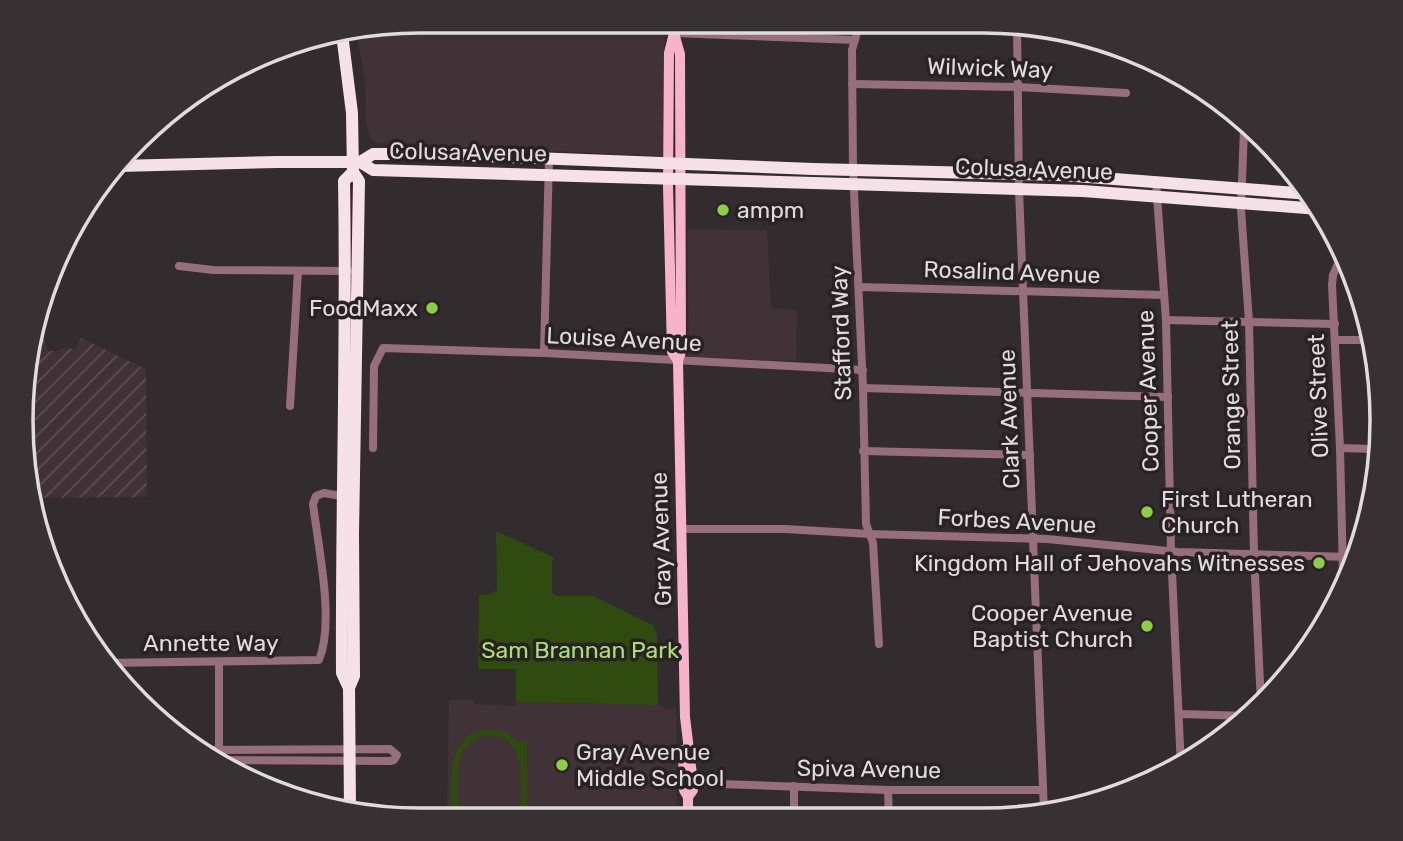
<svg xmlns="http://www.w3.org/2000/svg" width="1403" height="841" viewBox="0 0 1403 841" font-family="Rubik,sans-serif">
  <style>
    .built { fill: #403237 }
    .industrial { fill: url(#industrial-furrows) }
    .green { fill: #2f4b0f }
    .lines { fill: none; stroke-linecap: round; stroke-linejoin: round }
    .minor { stroke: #976e7c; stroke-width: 8 }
    .major { stroke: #f7b3ca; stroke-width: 10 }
    .highway { stroke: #f7e1e8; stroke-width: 12 }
    .poi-dot { fill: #8cce45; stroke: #292224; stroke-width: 2.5 }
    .labels { text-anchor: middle; stroke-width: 7; stroke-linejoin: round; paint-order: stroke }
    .street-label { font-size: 23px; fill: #e0dbdc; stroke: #292224 }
    .poi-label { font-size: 23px; fill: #e0dbdc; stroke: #292224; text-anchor: start }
    .park-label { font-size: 23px; fill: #a8e173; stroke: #292224 }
    .rim { fill: none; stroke: #e0dbdc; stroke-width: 3.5 }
  </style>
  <defs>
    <pattern id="industrial-furrows" width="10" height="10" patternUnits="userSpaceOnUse" patternTransform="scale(1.75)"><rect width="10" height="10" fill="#403237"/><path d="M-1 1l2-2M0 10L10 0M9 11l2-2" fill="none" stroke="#5b4f53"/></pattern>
  </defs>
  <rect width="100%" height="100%" fill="#332c2e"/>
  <g class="built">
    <polygon points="421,21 665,21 663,156 376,143 371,140 366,122 365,78 356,32"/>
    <polygon points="687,229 767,230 771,308 797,310 796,361 693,358 689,355"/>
    <polygon points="449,700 474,700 474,704 516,706 516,702 658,705 668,710 676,707 677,819 447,819"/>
  </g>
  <polygon class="industrial" points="35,333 44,339 48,351 57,351 66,347 76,350 81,338 146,369 147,497 34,498 21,420"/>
  <g class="green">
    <polygon points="496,531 555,558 552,562 552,593 557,596 593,596 653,625 657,635 658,705 516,702 516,669 478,669 479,595 493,594 493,592 497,591"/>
    <path d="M490 729 507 733 519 743 520 741H527V819H520C520 793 530 732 487 736 476 737 466 744 462 754 455 770 459 801 459 819H451C452 785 443 732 490 729Z"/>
  </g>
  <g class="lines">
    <g class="minor">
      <polyline points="860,22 852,50 853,170 863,388 866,524 873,543 879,644"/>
      <polyline points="1017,24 1019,190 1044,812"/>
      <polyline points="674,33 855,40"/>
      <polyline points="852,84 1017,87 1126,93"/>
      <polyline points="1244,128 1241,209 1249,322 1254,555 1261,704"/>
      <polyline points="1156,182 1166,320 1171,551 1181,767"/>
      <polyline points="1340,259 1333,275 1332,285 1340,448 1343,575"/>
      <polyline points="179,266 213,270 348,271"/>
      <polyline points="859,287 1164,295"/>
      <polyline points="1166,320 1335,324"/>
      <polyline points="1336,340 1373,340"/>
      <polyline points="544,353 549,159"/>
      <polyline points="863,388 1168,397"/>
      <polyline points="290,406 298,271"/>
      <polyline points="373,448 374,366 383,348 544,353 863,370"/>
      <polyline points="1340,448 1374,449"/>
      <polyline points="863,451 1030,455"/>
      <polyline points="682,529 785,529 870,534 1047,539 1178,552 1350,557"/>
      <path d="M103 663 319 660C335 622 318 546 313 504L316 496 324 493 341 496"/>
      <polyline points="1180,714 1250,716"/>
      <polyline points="196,750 390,749 397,755 394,760 390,761 214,760"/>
      <polyline points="219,753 219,662"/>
      <polyline points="693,783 888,790 1043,790"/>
      <polyline points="888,790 889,819"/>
      <polyline points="794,819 794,786"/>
    </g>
    <g class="major">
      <polyline points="674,21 674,33 669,53 668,185 672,352 678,361"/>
      <polyline points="674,33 680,54 681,352 678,361 685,717 693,783 693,790 688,797"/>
      <polyline points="683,750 684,790 688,797 688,819"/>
    </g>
    <g class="highway">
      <polyline points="342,34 352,113 353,172 359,181 353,534 354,676 349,688 350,810"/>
      <polyline points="360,162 373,170 1083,191 1319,209"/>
      <polyline points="360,162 373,154 434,154 813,169 1062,175 1310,194"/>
      <polyline points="118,166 277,162 360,162"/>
      <path d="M349 688 342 673C341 509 347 345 344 181L353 172"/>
    </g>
  </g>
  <g class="poi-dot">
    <circle cx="723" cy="210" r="7"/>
    <circle cx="432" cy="308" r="7"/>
    <circle cx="1147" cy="512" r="7"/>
    <circle cx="1319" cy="563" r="7"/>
    <circle cx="1147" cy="626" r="7"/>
    <circle cx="562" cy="765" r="7"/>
  </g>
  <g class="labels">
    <g class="street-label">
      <text transform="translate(990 68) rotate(2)" y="8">Wilwick Way</text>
      <text transform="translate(468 152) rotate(1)" y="8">Colusa Avenue</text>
      <text transform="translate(1034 169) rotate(2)" y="8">Colusa Avenue</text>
      <text transform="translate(1012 272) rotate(2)" y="8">Rosalind Avenue</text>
      <text transform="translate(841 333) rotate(-92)" y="8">Stafford Way</text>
      <text transform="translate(624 339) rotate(3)" y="8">Louise Avenue</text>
      <text transform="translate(1148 391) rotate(-92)" y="8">Cooper Avenue</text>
      <text transform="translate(1231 395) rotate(-91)" y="8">Orange Street</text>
      <text transform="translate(1318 396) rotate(-92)" y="8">Olive Street</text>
      <text transform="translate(1009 419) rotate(-92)" y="8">Clark Avenue</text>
      <text transform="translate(1017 521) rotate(3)" y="8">Forbes Avenue</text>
      <text transform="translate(661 539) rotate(-92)" y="8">Gray Avenue</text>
      <text x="211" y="651">Annette Way</text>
      <text transform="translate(869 769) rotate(1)" y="8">Spiva Avenue</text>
    </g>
    <g class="poi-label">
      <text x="737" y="218">ampm</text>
      <text x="418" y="316" text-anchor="end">FoodMaxx</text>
      <text x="1161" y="507">First Lutheran<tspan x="1161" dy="26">Church</tspan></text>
      <text x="1305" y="571" text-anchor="end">Kingdom Hall of Jehovahs Witnesses</text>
      <text x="1133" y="621" text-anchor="end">Cooper Avenue<tspan x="1133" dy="26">Baptist Church</tspan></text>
      <text x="576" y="760">Gray Avenue<tspan x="576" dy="26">Middle School</tspan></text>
    </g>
    <g class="park-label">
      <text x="580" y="658">Sam Brannan Park</text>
    </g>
  </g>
  <path d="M0 0H1403V841H0ZM420 33H983A387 387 0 0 1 1370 420V421A387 387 0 0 1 983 808H420A387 387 0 0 1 33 421V420A387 387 0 0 1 420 33Z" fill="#383133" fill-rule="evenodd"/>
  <path class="rim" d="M420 33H983A387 387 0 0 1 1370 420V421A387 387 0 0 1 983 808H420A387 387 0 0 1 33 421V420A387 387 0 0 1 420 33Z"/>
</svg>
